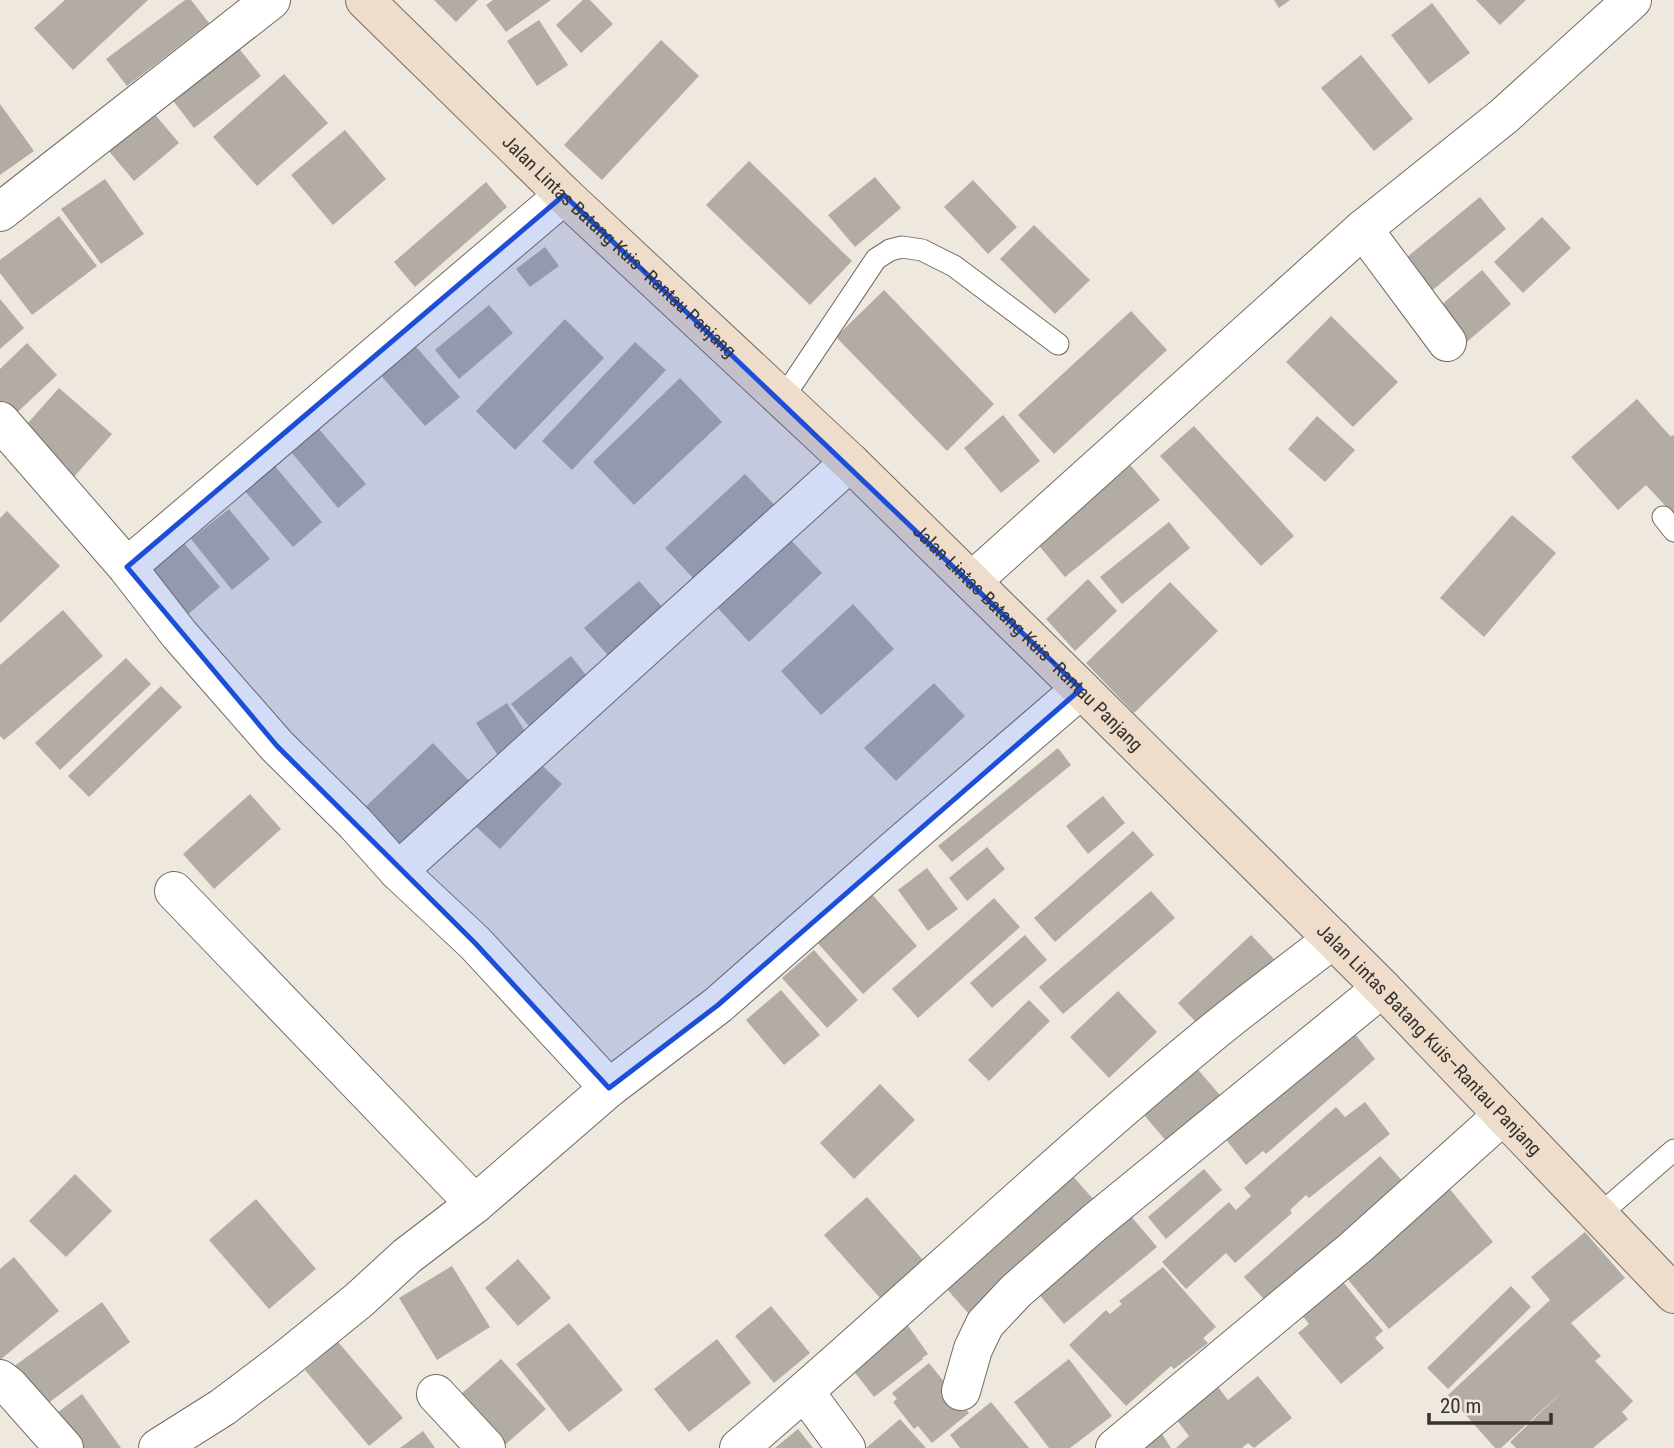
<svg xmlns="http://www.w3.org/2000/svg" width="1674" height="1448" viewBox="0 0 1674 1448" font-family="'Roboto Condensed',sans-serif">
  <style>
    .building { fill: #b3aca4 }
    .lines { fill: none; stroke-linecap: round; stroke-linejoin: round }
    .service-casing { stroke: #726c64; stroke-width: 23 }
    .minor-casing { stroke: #726c64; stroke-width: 40 }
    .secondary-casing { stroke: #726c64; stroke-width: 40 }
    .service { stroke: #fff; stroke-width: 21 }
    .minor { stroke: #fff; stroke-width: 38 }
    .secondary { stroke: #edddca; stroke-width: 38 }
    .marked { fill: #1d4ed8; fill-opacity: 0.2; stroke: #1d4ed8; stroke-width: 5; stroke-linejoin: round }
    .labels { text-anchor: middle; stroke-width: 5; stroke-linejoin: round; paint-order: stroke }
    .street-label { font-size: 19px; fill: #35322f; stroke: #efe8df }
  </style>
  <rect width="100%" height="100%" fill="#efe8df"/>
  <g class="building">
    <polygon points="65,0 148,0 73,70 34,28"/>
    <polygon points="185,0 191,0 209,23 127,86 106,59"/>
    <polygon points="434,0 478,0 456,22"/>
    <polygon points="493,0 551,0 506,32 486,5"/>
    <polygon points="583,0 590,0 613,24 581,53 556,25"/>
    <polygon points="1274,0 1290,0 1279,8"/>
    <polygon points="1476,0 1526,0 1500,25"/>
    <polygon points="1432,3 1470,53 1429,84 1391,35"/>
    <polygon points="539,20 568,65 537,86 507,41"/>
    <polygon points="661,40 699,76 602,180 564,145"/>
    <polygon points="237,46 261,76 194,128 171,98"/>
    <polygon points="1361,55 1413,119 1374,151 1321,88"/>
    <polygon points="284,74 328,123 257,186 213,137"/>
    <polygon points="0,104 34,151 0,175"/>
    <polygon points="147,105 179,143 134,181 102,143"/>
    <polygon points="345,130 386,179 333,225 291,175"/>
    <polygon points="749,161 852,261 810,305 706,205"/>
    <polygon points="875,177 901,208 855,247 828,215"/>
    <polygon points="105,179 144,234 101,264 61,209"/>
    <polygon points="973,180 1017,227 988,254 944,207"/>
    <polygon points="486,182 507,207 415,287 394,262"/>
    <polygon points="1480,197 1506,229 1422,299 1395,267"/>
    <polygon points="59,216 97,266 32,315 0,273 0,260"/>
    <polygon points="1542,217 1571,248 1523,293 1494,262"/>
    <polygon points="1034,225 1090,280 1055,314 1000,259"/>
    <polygon points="545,247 559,266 530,287 516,269"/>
    <polygon points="1482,270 1511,304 1461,347 1432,313"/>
    <polygon points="884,290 994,404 947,451 836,337"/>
    <polygon points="0,299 24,328 0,349"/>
    <polygon points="489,305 513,333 459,379 435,350"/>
    <polygon points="1131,311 1167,350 1054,454 1018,415"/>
    <polygon points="1331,316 1398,382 1353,427 1286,362"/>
    <polygon points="565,319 604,358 515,450 476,411"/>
    <polygon points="411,341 460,397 425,426 377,371"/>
    <polygon points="635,342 666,370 572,470 542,441"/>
    <polygon points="27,343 57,375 7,422 0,415 0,369"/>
    <polygon points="680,378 722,422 634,505 593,462"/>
    <polygon points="59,388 112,434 72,479 19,433"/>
    <polygon points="1637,399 1671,437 1672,435 1674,436 1674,515 1646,485 1618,510 1571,457"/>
    <polygon points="1003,415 1040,461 1001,493 964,448"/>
    <polygon points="1317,416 1355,450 1325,482 1288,449"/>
    <polygon points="1194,426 1294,536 1261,566 1160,456"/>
    <polygon points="319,429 366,484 338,508 292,453"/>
    <polygon points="1126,460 1160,500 1065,577 1031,536"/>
    <polygon points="274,465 322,522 293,547 244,490"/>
    <polygon points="745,474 785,516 705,591 665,548"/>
    <polygon points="229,509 270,559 232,590 191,539"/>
    <polygon points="7,511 60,566 0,623 0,518"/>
    <polygon points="1512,515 1556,553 1484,637 1440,598"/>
    <polygon points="1169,522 1190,548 1122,604 1100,577"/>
    <polygon points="175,532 220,587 179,622 133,568"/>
    <polygon points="789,538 822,573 749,642 716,606"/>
    <polygon points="1088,579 1117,611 1075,651 1046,619"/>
    <polygon points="639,581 673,619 618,667 584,628"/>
    <polygon points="1170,582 1218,631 1134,713 1086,663"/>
    <polygon points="853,604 894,649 821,715 781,671"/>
    <polygon points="63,610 103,656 4,740 0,736 0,665"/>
    <polygon points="571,656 597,689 537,736 511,704"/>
    <polygon points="126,658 151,684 60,770 35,743"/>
    <polygon points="934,683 965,716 896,781 864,748"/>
    <polygon points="161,686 182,707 89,797 68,776"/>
    <polygon points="507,703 529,737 499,757 476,723"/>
    <polygon points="433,743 471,783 400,851 362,810"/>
    <polygon points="1058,748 1071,765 952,862 938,846"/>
    <polygon points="532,756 562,784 500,849 470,821"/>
    <polygon points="250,794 281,829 214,889 183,854"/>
    <polygon points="1103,796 1125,823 1088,854 1066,826"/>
    <polygon points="1133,831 1154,855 1055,942 1034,918"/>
    <polygon points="987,847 1005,869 967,901 949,878"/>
    <polygon points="927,868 958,909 928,931 898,890"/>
    <polygon points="1151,891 1175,918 1063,1014 1039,987"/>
    <polygon points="871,893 917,946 863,994 816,941"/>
    <polygon points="994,898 1020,927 918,1018 892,989"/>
    <polygon points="1025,935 1047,960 992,1008 970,983"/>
    <polygon points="1251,935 1278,963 1206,1033 1178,1003"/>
    <polygon points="814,950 858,1000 827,1028 782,978"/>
    <polygon points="781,990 820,1035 784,1065 746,1020"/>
    <polygon points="1118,991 1157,1032 1109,1078 1070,1037"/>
    <polygon points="1029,1000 1050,1021 989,1081 968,1060"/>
    <polygon points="1355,1034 1375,1059 1266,1154 1263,1151 1246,1165 1224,1137"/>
    <polygon points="1193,1064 1226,1102 1172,1148 1139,1109"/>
    <polygon points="880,1084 915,1120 854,1179 820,1143"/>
    <polygon points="1365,1102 1390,1134 1309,1198 1306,1195 1290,1210 1292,1213 1235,1263 1226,1253 1186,1289 1162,1262 1229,1202 1236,1210 1251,1196 1244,1188 1336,1107 1345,1117"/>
    <polygon points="1380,1156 1406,1185 1270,1306 1244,1277"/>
    <polygon points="1062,1164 1094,1200 968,1313 937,1278"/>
    <polygon points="1204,1169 1222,1190 1166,1239 1148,1217"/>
    <polygon points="75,1174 112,1211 66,1257 29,1221"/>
    <polygon points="1449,1188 1493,1242 1389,1329 1345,1276"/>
    <polygon points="867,1197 931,1269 888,1307 824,1235"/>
    <polygon points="256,1199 316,1269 269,1309 209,1240"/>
    <polygon points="1130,1215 1157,1247 1064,1324 1037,1292"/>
    <polygon points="1585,1232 1625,1278 1571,1323 1601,1356 1595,1361 1633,1401 1622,1412 1628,1419 1593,1448 1516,1448 1510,1442 1565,1389 1501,1448 1495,1448 1448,1395 1550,1300 1531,1277"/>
    <polygon points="14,1257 59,1311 0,1360 0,1269"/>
    <polygon points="518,1259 551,1298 518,1326 485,1288"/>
    <polygon points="452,1266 490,1327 437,1360 399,1298"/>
    <polygon points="1163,1267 1216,1327 1203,1338 1208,1343 1174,1369 1171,1366 1126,1406 1069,1345 1106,1310 1110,1314 1122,1304 1119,1301"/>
    <polygon points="1343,1282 1383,1331 1375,1338 1384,1348 1341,1384 1298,1333 1309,1324 1302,1315"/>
    <polygon points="1511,1286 1531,1307 1448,1389 1427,1368"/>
    <polygon points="102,1302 130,1342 39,1410 9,1370"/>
    <polygon points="771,1306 810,1353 774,1383 735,1336"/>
    <polygon points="904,1320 928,1354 922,1358 923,1359 874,1397 845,1360"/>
    <polygon points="569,1323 623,1390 569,1432 516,1364"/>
    <polygon points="717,1339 751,1383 689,1432 654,1389"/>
    <polygon points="338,1342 403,1418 369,1446 305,1370"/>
    <polygon points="501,1359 546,1409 505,1445 461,1394"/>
    <polygon points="1069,1359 1112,1416 1070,1448 1049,1448 1014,1402"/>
    <polygon points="929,1363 969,1413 932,1443 918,1426 914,1429 893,1402 897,1399 892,1393"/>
    <polygon points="1258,1376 1292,1418 1254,1448 1248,1443 1242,1448 1176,1448 1189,1436 1173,1415 1214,1382 1228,1400"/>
    <polygon points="82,1394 121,1448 77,1448 53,1416"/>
    <polygon points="991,1402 1029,1448 960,1448 950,1435"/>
    <polygon points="900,1419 926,1448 866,1448"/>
    <polygon points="798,1429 813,1448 775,1448"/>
    <polygon points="423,1431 435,1448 400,1448"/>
    <polygon points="1162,1434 1171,1448 1141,1448"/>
  </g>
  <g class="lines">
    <g class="service-casing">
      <g id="service">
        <polyline points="783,398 876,259 890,250 902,247 922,250 954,266 1058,344"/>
        <polyline points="1663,517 1674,531"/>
        <polyline points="1598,1216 1674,1150"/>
      </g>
    </g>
    <g class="minor-casing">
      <g id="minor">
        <polyline points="0,212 271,0"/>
        <polyline points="1363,229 1447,342"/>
        <polyline points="0,421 127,567 179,634 277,746 355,823 398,871 475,943 609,1088"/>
        <polyline points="127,567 564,195"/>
        <polyline points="972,581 1363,229 1504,116 1632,0"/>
        <polyline points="398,871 850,462"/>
        <polyline points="174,891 475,1204"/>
        <polyline points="0,1379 9,1386 64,1448"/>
        <polyline points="961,1391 973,1349 985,1324 1016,1291 1094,1223 1382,988"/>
        <polyline points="805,1392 846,1448"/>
        <polyline points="436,1394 486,1448"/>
        <polyline points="158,1448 223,1407 285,1360 359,1300 407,1256 475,1204 609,1088 718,1005 894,850 1081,689"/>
        <path d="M739 1448C897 1313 1047 1169 1207 1037 1248 1003 1291 972 1333 939"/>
        <polyline points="1115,1448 1356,1247 1503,1115"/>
      </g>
    </g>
    <g class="secondary-casing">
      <g id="secondary">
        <path id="s1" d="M365 0 564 195 850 462 1081 689 1382 988 1674 1294"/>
      </g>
    </g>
    <use href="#service" class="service"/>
    <use href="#minor" class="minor"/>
    <use href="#secondary" class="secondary"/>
  </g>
  <path class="marked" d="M564 195 1081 689 718 1005 609 1088 475 943 277 746 127 567Z"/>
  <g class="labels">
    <g class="street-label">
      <text dy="7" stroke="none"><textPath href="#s1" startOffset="354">Jalan Lintas Batang Kuis–Rantau Panjang</textPath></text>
      <text dy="7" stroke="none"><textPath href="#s1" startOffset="920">Jalan Lintas Batang Kuis–Rantau Panjang</textPath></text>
      <text dy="7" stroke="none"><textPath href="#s1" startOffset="1488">Jalan Lintas Batang Kuis–Rantau Panjang</textPath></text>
    </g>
  </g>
  <path d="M1429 1413v10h122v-10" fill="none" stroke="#35322f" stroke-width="3.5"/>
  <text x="1440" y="1413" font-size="21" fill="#35322f" stroke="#efe8df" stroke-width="5" paint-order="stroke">20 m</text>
</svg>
